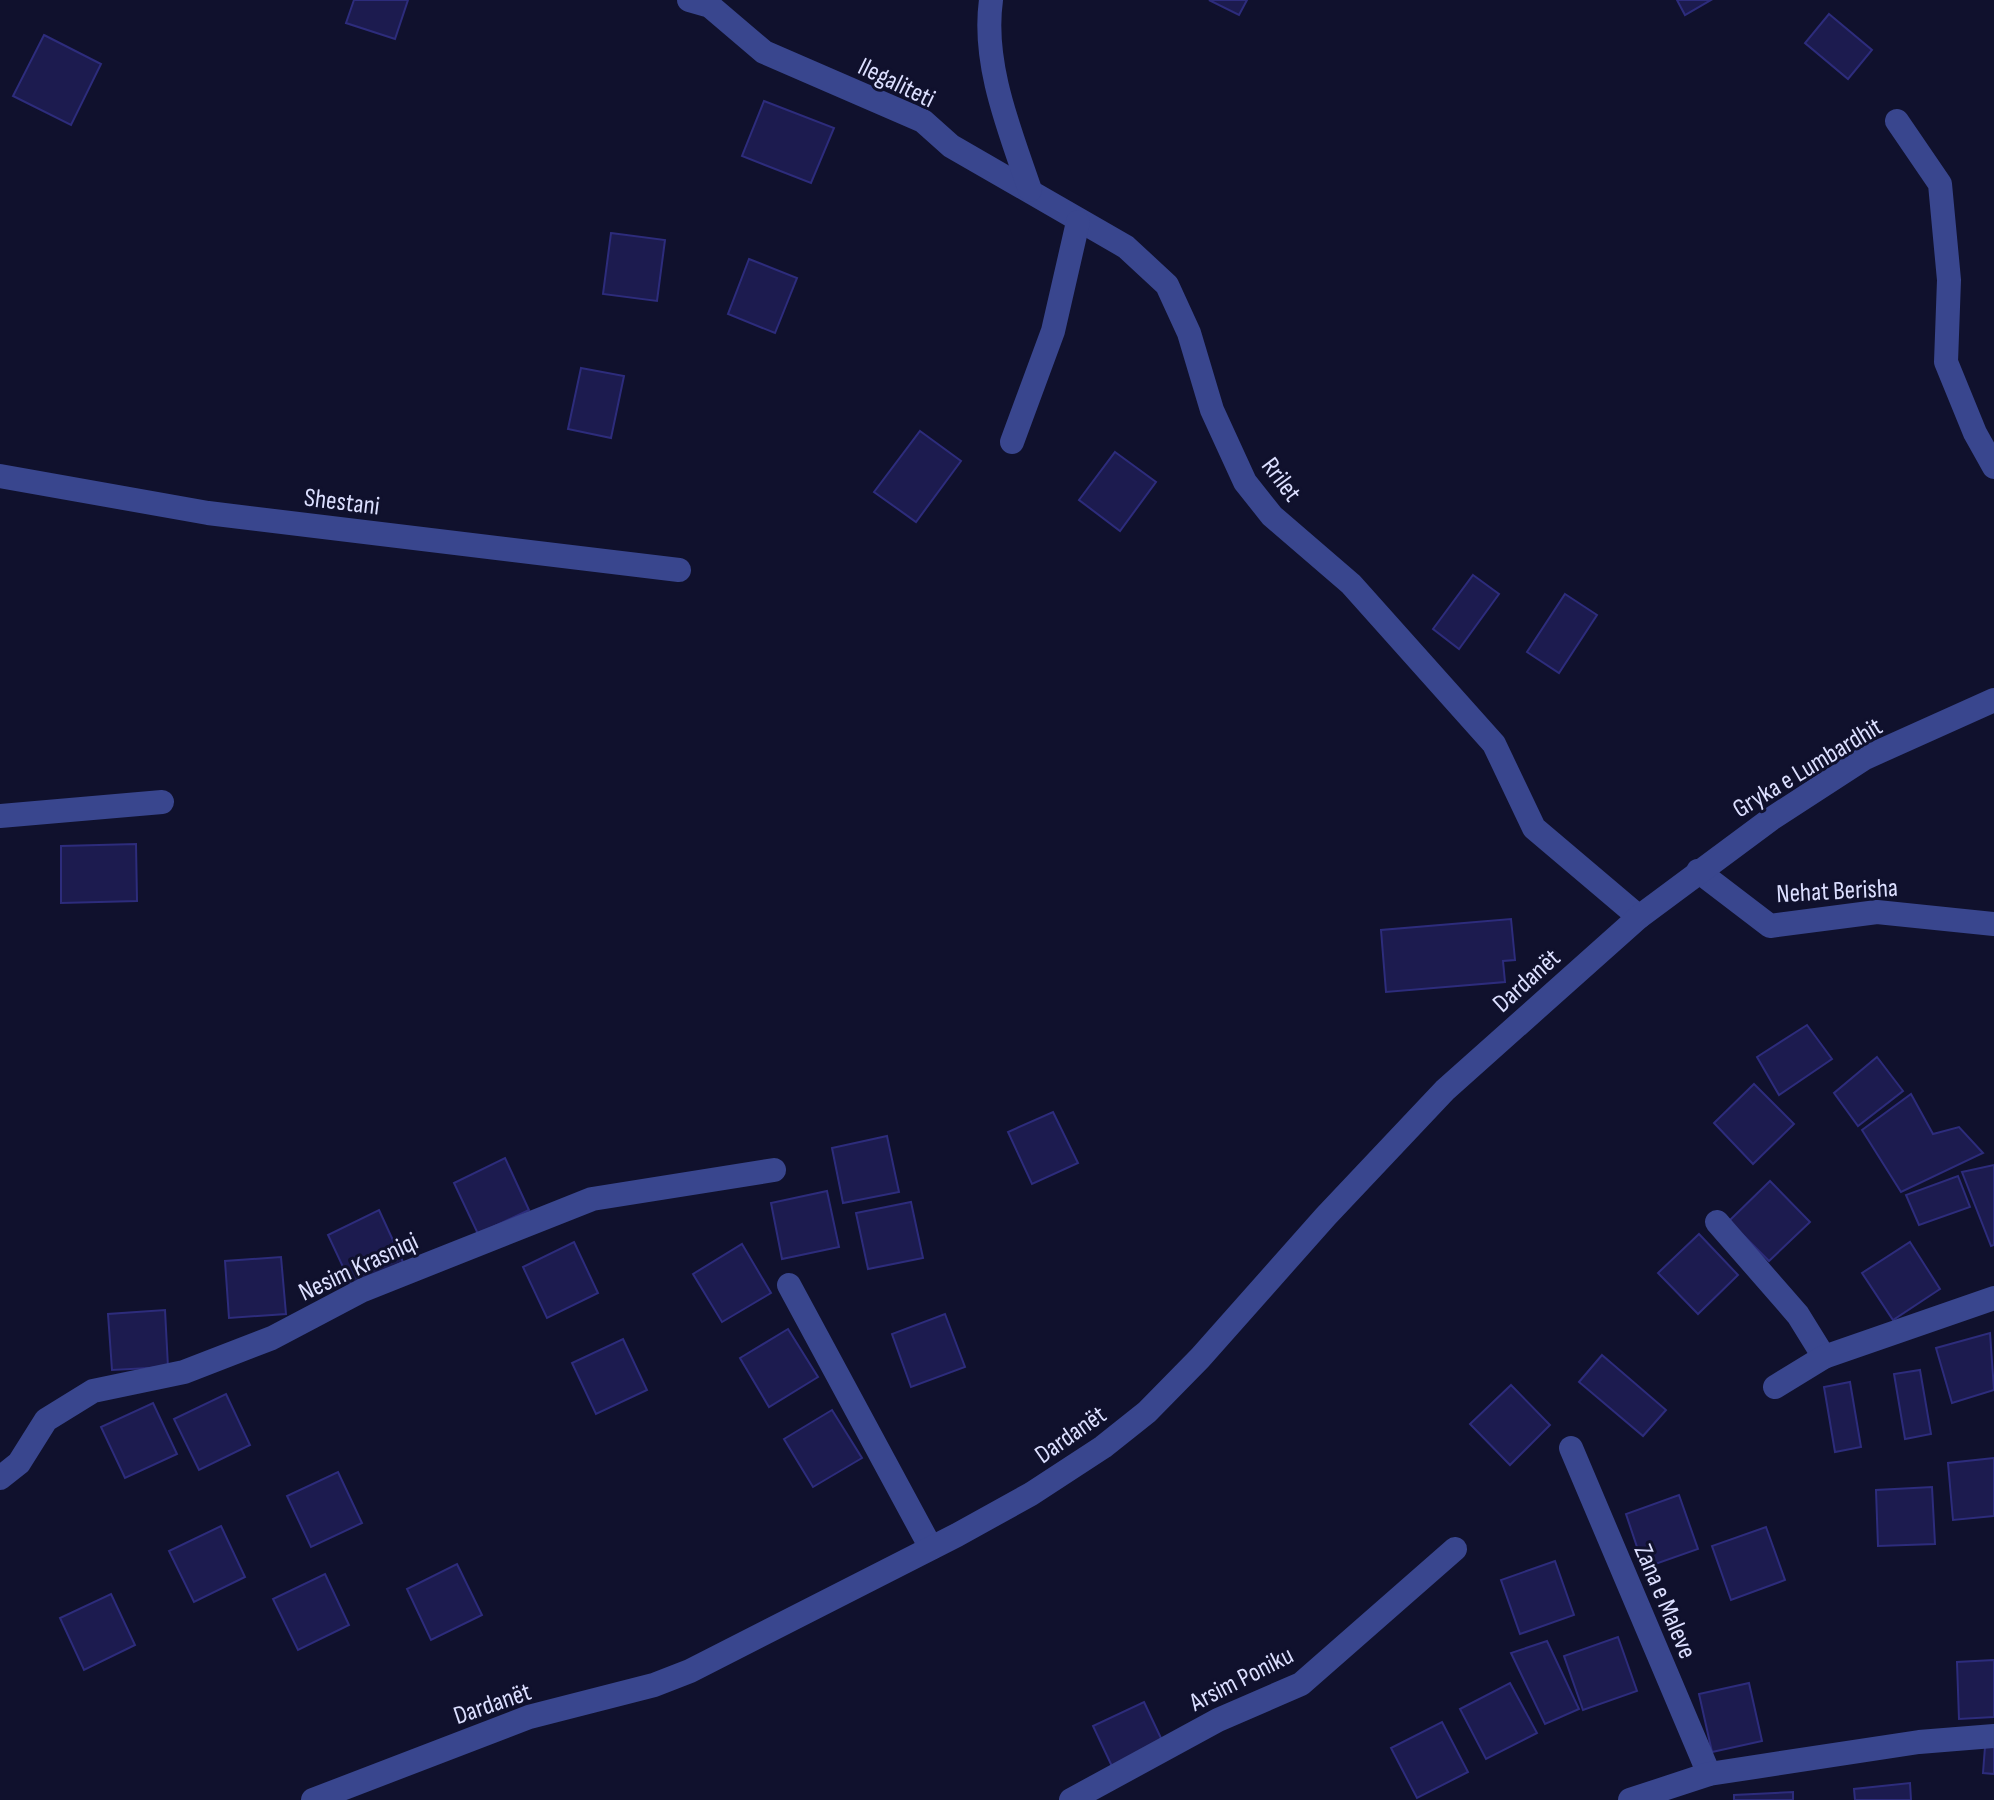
<svg xmlns="http://www.w3.org/2000/svg" width="1994" height="1800" viewBox="0 0 1994 1800" font-family="'Sofia Sans Condensed',sans-serif">
  <style>
    .building { fill: #1c1b4f; stroke: #2d2c7c; stroke-width: 2 }
    .lines { fill: none; stroke-linecap: round; stroke-linejoin: round }
    .minor { stroke: #39468e; stroke-width: 24 }
    .labels { text-anchor: middle; stroke-width: 6; stroke-linejoin: round; paint-order: stroke }
    .street-label { font-size: 26px; fill: #dcdfff; stroke: #10112d }
  </style>
  <rect width="100%" height="100%" fill="#10112d"/>
  <g class="building">
    <polygon points="354,0 408,0 395,39 346,23"/>
    <polygon points="1209,0 1247,0 1239,15"/>
    <polygon points="1677,0 1711,0 1685,15"/>
    <polygon points="1829,14 1872,50 1848,79 1805,43"/>
    <polygon points="44,35 101,64 71,125 13,96"/>
    <polygon points="764,101 834,128 811,183 742,156"/>
    <polygon points="611,233 665,240 657,301 603,294"/>
    <polygon points="749,259 797,278 775,333 728,314"/>
    <polygon points="581,368 624,376 611,438 568,429"/>
    <polygon points="920,431 961,461 916,522 874,492"/>
    <polygon points="1115,452 1156,482 1120,531 1079,500"/>
    <polygon points="1473,575 1499,594 1459,649 1433,629"/>
    <polygon points="1565,594 1597,615 1559,673 1527,652"/>
    <polygon points="136,844 137,901 61,903 61,846"/>
    <polygon points="1511,919 1515,960 1503,961 1505,982 1386,992 1381,930"/>
    <polygon points="1807,1025 1832,1059 1779,1095 1757,1057"/>
    <polygon points="1877,1057 1903,1091 1858,1126 1834,1093"/>
    <polygon points="1754,1084 1794,1124 1753,1164 1714,1123"/>
    <polygon points="1911,1094 1933,1134 1959,1127 1983,1153 1901,1192 1862,1130"/>
    <polygon points="1053,1112 1078,1163 1032,1184 1008,1132"/>
    <polygon points="887,1136 899,1192 843,1203 832,1148"/>
    <polygon points="505,1158 529,1210 478,1234 454,1183"/>
    <polygon points="1994,1165 1994,1245 1991,1246 1962,1172"/>
    <polygon points="1958,1176 1970,1207 1919,1225 1906,1195"/>
    <polygon points="1770,1181 1810,1222 1769,1261 1729,1221"/>
    <polygon points="827,1191 839,1247 782,1259 771,1203"/>
    <polygon points="911,1202 923,1258 868,1269 856,1213"/>
    <polygon points="379,1210 403,1262 352,1286 328,1235"/>
    <polygon points="1699,1234 1738,1275 1698,1314 1658,1273"/>
    <polygon points="574,1242 598,1293 547,1318 523,1267"/>
    <polygon points="1910,1242 1940,1289 1893,1320 1862,1273"/>
    <polygon points="742,1244 771,1293 722,1322 693,1274"/>
    <polygon points="281,1257 286,1314 229,1318 225,1261"/>
    <polygon points="165,1310 168,1367 112,1370 108,1314"/>
    <polygon points="945,1314 965,1367 911,1387 892,1334"/>
    <polygon points="788,1329 818,1377 769,1407 740,1358"/>
    <polygon points="1990,1333 1994,1390 1952,1403 1936,1348"/>
    <polygon points="623,1339 647,1390 596,1414 572,1363"/>
    <polygon points="1602,1355 1666,1410 1643,1436 1579,1382"/>
    <polygon points="1920,1370 1931,1434 1905,1439 1894,1374"/>
    <polygon points="1850,1382 1861,1447 1835,1452 1824,1387"/>
    <polygon points="1511,1385 1550,1425 1510,1465 1470,1424"/>
    <polygon points="226,1394 250,1445 199,1470 174,1419"/>
    <polygon points="153,1403 177,1454 125,1478 101,1427"/>
    <polygon points="832,1410 862,1458 813,1487 784,1439"/>
    <polygon points="1994,1458 1994,1516 1953,1520 1948,1463"/>
    <polygon points="338,1472 362,1523 311,1547 287,1496"/>
    <polygon points="1932,1487 1935,1544 1878,1546 1876,1490"/>
    <polygon points="1679,1495 1698,1549 1644,1568 1626,1514"/>
    <polygon points="221,1526 245,1577 194,1602 169,1551"/>
    <polygon points="1766,1527 1785,1580 1731,1600 1712,1546"/>
    <polygon points="1555,1561 1574,1615 1520,1634 1501,1580"/>
    <polygon points="457,1564 482,1615 431,1640 407,1589"/>
    <polygon points="325,1574 349,1625 298,1650 273,1599"/>
    <polygon points="111,1594 135,1645 84,1670 60,1618"/>
    <polygon points="1618,1637 1637,1691 1583,1710 1564,1656"/>
    <polygon points="1547,1641 1579,1709 1545,1724 1511,1653"/>
    <polygon points="1994,1660 1994,1717 1959,1719 1957,1662"/>
    <polygon points="1510,1683 1537,1733 1486,1759 1460,1709"/>
    <polygon points="1749,1683 1762,1741 1712,1752 1699,1694"/>
    <polygon points="1144,1702 1168,1753 1117,1777 1093,1726"/>
    <polygon points="1442,1722 1468,1772 1417,1798 1391,1748"/>
    <polygon points="1985,1747 1994,1747 1994,1774 1983,1773"/>
    <polygon points="1910,1783 1911,1800 1855,1800 1854,1789"/>
    <polygon points="1793,1792 1793,1800 1734,1800 1734,1795"/>
  </g>
  <g class="lines">
    <g class="minor">
      <polyline points="689,0 710,6 764,52 923,121 951,146 1126,247 1167,285 1189,333 1212,410 1245,482 1272,516 1351,584 1494,744 1534,828 1639,917"/>
      <path d="M991 0C982 64 1010 131 1030 190"/>
      <polyline points="1897,121 1940,184 1949,280 1946,362 1975,433 1994,467"/>
      <polyline points="1012,442 1053,331 1078,222"/>
      <polyline points="0,476 208,513 679,570"/>
      <polyline points="0,816 162,802"/>
      <polyline points="1698,871 1770,926 1877,912 1994,924"/>
      <polyline points="1717,1222 1798,1315 1824,1357"/>
      <polyline points="789,1285 931,1548"/>
      <polyline points="1775,1387 1824,1357 1994,1298"/>
      <polyline points="1571,1448 1709,1774"/>
      <polyline points="0,1478 19,1463 46,1420 93,1391 184,1372 272,1338 363,1290 592,1199 774,1170"/>
      <polyline points="313,1800 529,1717 654,1685 690,1671 957,1535 1031,1494 1103,1447 1147,1412 1200,1358 1326,1216 1445,1090 1639,917 1771,819 1865,758 1994,700"/>
      <polyline points="1071,1800 1218,1720 1301,1684 1455,1549"/>
      <polyline points="1630,1800 1709,1774 1919,1742 1994,1736"/>
    </g>
  </g>
  <g class="labels">
    <g class="street-label">
      <text transform="translate(897 82) rotate(26)" y="9">Ilegaliteti</text>
      <text transform="translate(1282 479) rotate(53)" y="9">Rrilet</text>
      <text transform="translate(342 501) rotate(7)" y="9">Shestani</text>
      <text transform="translate(1807 767) rotate(-31)" y="9">Gryka e Lumbardhit</text>
      <text transform="translate(1837 890) rotate(-3)" y="9">Nehat Berisha</text>
      <text transform="translate(1526 980) rotate(-42)" y="9">Dardanët</text>
      <text transform="translate(358 1266) rotate(-25)" y="9">Nesim Krasniqi</text>
      <text transform="translate(1070 1434) rotate(-35)" y="9">Dardanët</text>
      <text transform="translate(1666 1601) rotate(67)" y="9">Zana e Maleve</text>
      <text transform="translate(1241 1678) rotate(-27)" y="9">Arsim Poniku</text>
      <text transform="translate(492 1703) rotate(-19)" y="9">Dardanët</text>
    </g>
  </g>
</svg>
